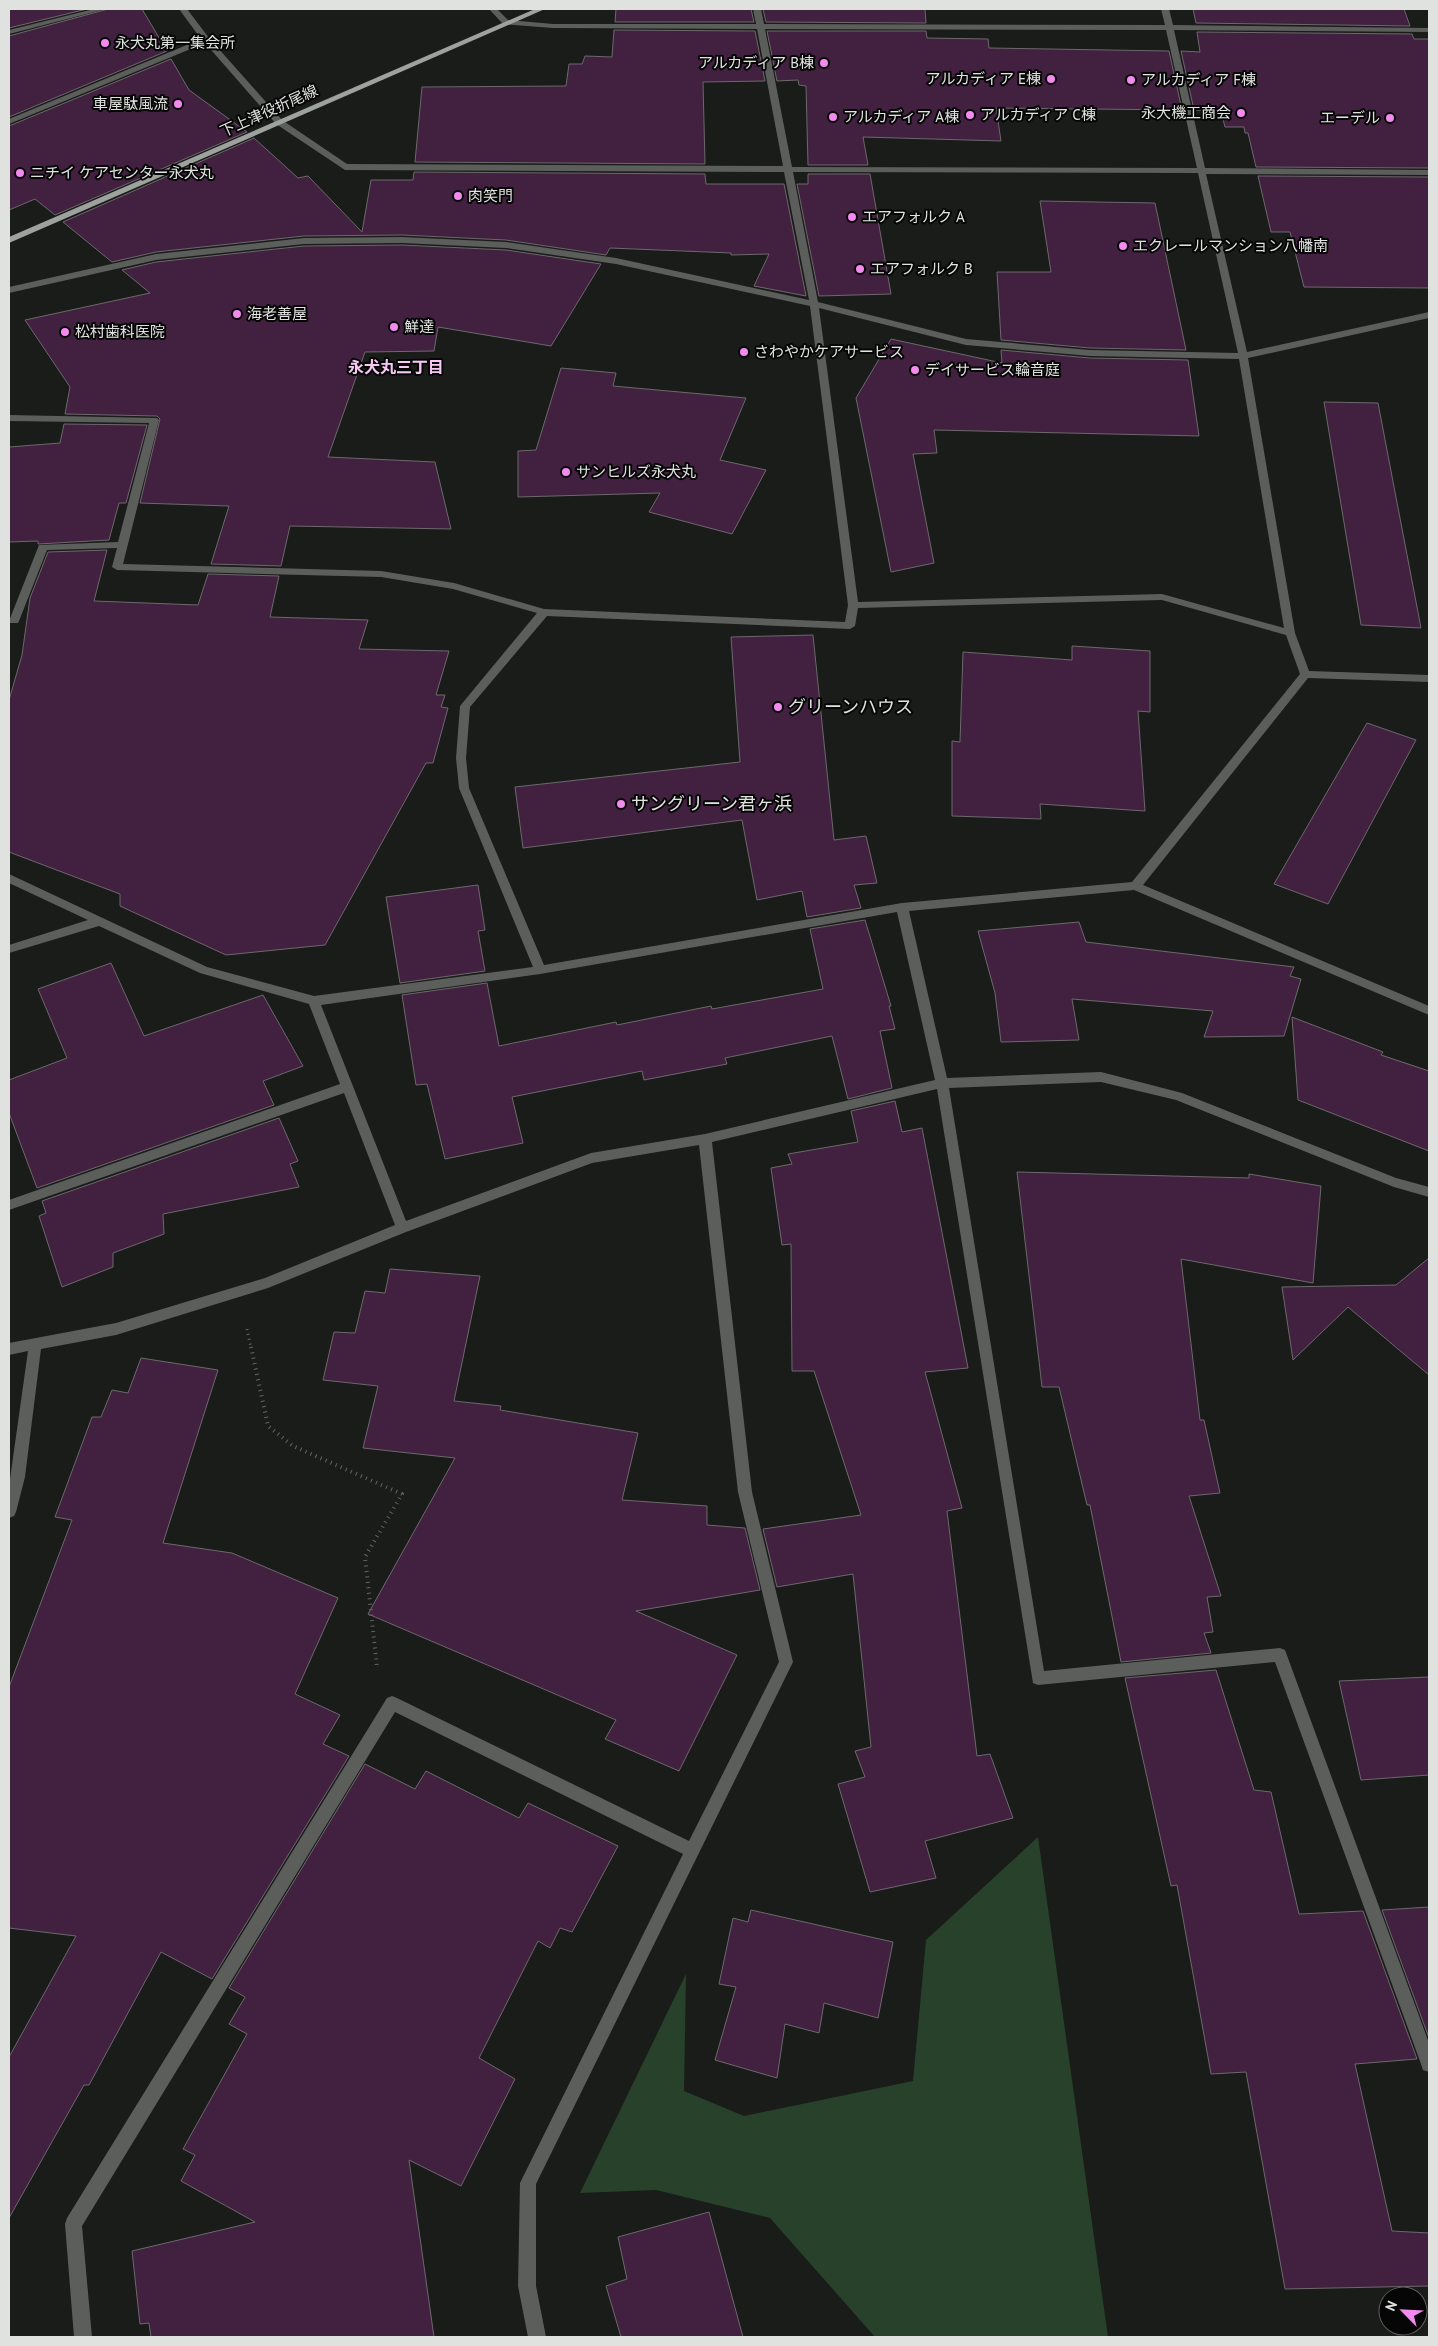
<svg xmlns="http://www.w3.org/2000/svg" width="1438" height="2346" font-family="'PT Sans','Noto Sans JP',sans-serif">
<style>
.green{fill:#28412a}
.building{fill:#422140;stroke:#6d686c}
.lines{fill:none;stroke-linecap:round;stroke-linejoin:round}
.path-far1{stroke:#636663;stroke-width:3;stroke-dasharray:1 4;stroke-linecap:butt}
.path{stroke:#636663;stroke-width:4;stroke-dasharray:1 4.5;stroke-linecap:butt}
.minor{fill:#5c5e5c;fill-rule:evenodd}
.major{fill:#9ea29e;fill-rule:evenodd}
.poi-dot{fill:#f489f0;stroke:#050605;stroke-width:2}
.labels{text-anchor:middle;stroke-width:4;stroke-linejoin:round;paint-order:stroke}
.far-poi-label{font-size:15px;fill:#e0e2e0;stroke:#050605;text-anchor:start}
.far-street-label{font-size:15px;fill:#e0e2e0;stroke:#050605}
.far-neighbourhood-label{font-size:16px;font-weight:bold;fill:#f8c8f4;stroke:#050605}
.poi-label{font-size:18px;fill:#e0e2e0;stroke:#050605;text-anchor:start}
</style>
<rect width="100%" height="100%" fill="#191c19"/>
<!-- green -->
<path class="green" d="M1038,1837L1108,2337H875L770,2218L656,2190L580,2193L686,1974L684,2091L744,2116L913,2081L926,1940Z"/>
<!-- building -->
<path class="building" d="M9,9H87L9,28Z
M108,9H142L167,51L9,117V36Z
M616,9H751L754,22H615Z
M763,9H925L926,23L766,22Z
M1193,9H1404L1410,26L1196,23Z
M614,30L755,31L765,81L703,82L705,164L415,162L422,87L566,86L569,64H582L585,56L612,57Z
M767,31H926L927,38L988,39L989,48L1169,51L1182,110L996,108L1001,141L863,137L868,165H808L806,86L799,85L798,80L777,81Z
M1197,32L1412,34L1414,39H1429V168L1256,167L1248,133H1245L1244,127H1225L1221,111L1194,110L1181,51L1200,52Z
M171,59L189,90L247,132L55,215L35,199L9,210V126Z
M254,138L298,178L308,176L362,232L371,180H413L414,172L705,174L706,184H784L806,296L754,286L769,254L731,255V253L610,248L606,255L506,240L402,235L304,236L156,252L112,262L63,222Z
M808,174H870L891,294L819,296L797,184H808Z
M1258,176L1429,177V288L1304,287L1290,232H1271Z
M1040,201L1155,203L1186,350L1090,348L1001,340L997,272H1051Z
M402,245L506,250L601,264L551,346L438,327L434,351L365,352L328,457L435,462L451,529L290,526L281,566L211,564L229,506L140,503L160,419L157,416L65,414L70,387L25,320L150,293L122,270L156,262L304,246Z
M891,339L1002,363L1001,350L1090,358L1188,360L1199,436L934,430L937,453L913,454L934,563L891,572L856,398Z
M561,368L616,373L613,386L746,398L720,460L766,470L732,534L649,512L660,493L518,497V451L536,450Z
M1324,402L1378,403L1421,628L1361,625Z
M64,424L147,425L126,503H119L109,540L38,544V541L9,542V447L60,443Z
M107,550L94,601L198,605L208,574L279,576L270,617L368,620L359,649L449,651L436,695H445L441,707L448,708L433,763H426L325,945L226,955L120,906V894L9,852V700L22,655L30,598L48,552Z
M813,635L834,840L866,836L877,883L854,885L861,908L807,917L802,891L757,900L742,820L523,848L515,787L740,762L731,637Z
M1072,646L1150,651V712L1138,711L1145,811L1040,804L1041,819L952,816V741L960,742L963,652L1072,660Z
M1367,723L1416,740L1328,904L1274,884Z
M478,885L485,930L478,931L485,971L400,983L386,897Z
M865,920L891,1006H889L895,1029L880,1031L892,1088L848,1099L832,1036L725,1058L727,1064L644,1080L642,1071L512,1097L523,1143L445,1159L427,1084L416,1085L402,995L487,983L499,1046L616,1022L617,1025L711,1006L712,1009L823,989L810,929Z
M1079,922L1086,942L1294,967L1290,976L1301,979L1284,1036L1204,1037L1213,1011L1072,999L1079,1040L1001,1042L995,993L978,931Z
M111,963L144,1036L263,995L303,1066L263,1081L274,1105L37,1188L9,1113V1080L67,1058L38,989Z
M1292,1017L1383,1052L1381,1055L1429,1071V1151L1298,1100Z
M895,1101L902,1132L922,1128L968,1368L925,1372L962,1508L947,1511L977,1756L990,1754L1013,1818L925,1841L936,1878L870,1892L838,1784L865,1777L855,1751L871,1747L853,1574L777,1587L763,1529L861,1515L814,1371H792L791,1244L782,1245L771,1168L792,1164L788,1154L858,1142L851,1111Z
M279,1118L298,1161L290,1164L299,1187L163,1214L164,1234L113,1253V1267L62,1287L39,1216L46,1213L42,1201Z
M1017,1172L1249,1178V1174L1321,1186L1313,1283L1181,1259L1200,1420H1204L1220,1493L1189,1496L1221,1596L1207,1597L1213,1632L1204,1633L1211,1653L1121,1662L1090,1505H1087L1059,1387H1042Z
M1429,1258V1375L1348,1307L1293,1360L1282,1287L1396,1285Z
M390,1269L480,1276L454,1401L501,1406L500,1410L638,1433L622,1500L707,1506V1525L745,1528L760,1590L636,1611L737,1655L679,1771L605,1739L616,1720L368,1614L455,1458L363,1448L378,1386L323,1380L334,1332L355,1333L365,1291L385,1293Z
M141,1358L218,1370L163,1543L232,1553L338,1598L295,1694L340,1715L323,1744L349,1756L212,1979L161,1952L89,2085H84L9,2218V2057L76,1936L9,1928V1687L72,1520L55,1517L92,1417H101L112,1390L128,1393Z
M1216,1670L1254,1790L1271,1792L1299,1914L1363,1911L1417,2059L1355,2064L1392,2231L1429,2233V2286L1285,2289L1246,2072L1211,2074L1177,1885L1171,1886L1125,1678Z
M1429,1677V1775L1361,1780L1339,1681Z
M365,1764L415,1789L426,1771L519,1818L528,1803L618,1846L572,1932L560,1928L550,1948L538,1941L479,2058L515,2079L461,2186L409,2160L434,2337H151L149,2323L140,2324L132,2251L255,2222L181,2181L195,2155L183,2149L247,2034L229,2024L245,1997L229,1988Z
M1429,1907V2038L1382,1910Z
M751,1910L893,1942L878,2018L824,2003L819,2033L785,2024L777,2078L715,2060L736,1987L719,1984L733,1918L748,1922Z
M709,2212L743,2337H621L606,2286L627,2279L618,2237Z"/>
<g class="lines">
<!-- path-far1 -->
<path class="path-far1" d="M247,1329L251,1348"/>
<!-- path -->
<path class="path" d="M251,1347L268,1426L293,1446L402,1494L365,1557L377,1667"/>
<!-- minor -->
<path class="minor" d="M94,9H106L9,34V30Z
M179,9H187L209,38L282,120L347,164L783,166L757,29L553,28L503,24L489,9H497L508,20L553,24H756L753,9H761L764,24L1165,25L1161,9H1169L1173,25L1429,28V32L1174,30L1205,168L1429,170V175L1206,174L1247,352L1429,312V318L1248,358L1295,633L1309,671L1429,675V682L1308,678L1143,885L1429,1006V1015L1134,890L909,911L947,1078L1101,1072L1182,1093L1396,1178L1429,1187V1197L1394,1187L1176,1100L1101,1082L949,1088L1044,1671L1280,1648L1285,1650L1429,2043V2072L1423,2070L1421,2064L1275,1662L1038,1685L1033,1683L937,1089L712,1142L752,1492L793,1662L536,2184V2286L546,2337H528L518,2286L520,2183L683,1854L395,1712L82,2226L92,2337H74L65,2224L67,2218L387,1698L392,1696L397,1698L689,1841L779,1662L738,1492L699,1145L592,1163L406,1232L268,1288L116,1335L41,1349L25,1477L16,1512L14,1516L9,1518V1486L28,1351L9,1355V1343L116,1323L265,1278L395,1225L344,1093L9,1210V1200L340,1084L309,1004L200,973L99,926L9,953V945L88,920L9,883V874L207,967L314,996L533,967L459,788L456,758L460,706L537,613L453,589L381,577L117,570L112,567L117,548L47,550L19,621L18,623H10L9,621L39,545L118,542L149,423L9,421V415L157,418L159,420L123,564L381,571L454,583L544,609L845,622L848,605L810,306L616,264L506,248L402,243L304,244L156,260L9,293V287L156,254L304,238L402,237L506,242L616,258L809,300L784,172L345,170L276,124L205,43L9,124V119L201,39ZM765,29L1166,30L1197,168L792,167ZM793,172L1198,173L1238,353L1090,350L966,339L818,302ZM819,308L966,345L1090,356L1239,359L1284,628L1162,594L858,602ZM1162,600L1286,635L1300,674L1132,882L902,903L544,965L469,788L466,758L470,707L547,616L850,629L855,626L858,608ZM897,912L935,1080L705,1134L591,1153L406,1221L321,1005L540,974Z"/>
<!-- major -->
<path class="major" d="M535,9H545L9,243V237Z"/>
</g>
<!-- markers -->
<g class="poi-dot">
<circle cx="105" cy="43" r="5"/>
<circle cx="824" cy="63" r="5"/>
<circle cx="1051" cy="79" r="5"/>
<circle cx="1131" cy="80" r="5"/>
<circle cx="178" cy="104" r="5"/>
<circle cx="1241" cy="113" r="5"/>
<circle cx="970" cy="115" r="5"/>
<circle cx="833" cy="117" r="5"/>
<circle cx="1390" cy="118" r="5"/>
<circle cx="20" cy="173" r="5"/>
<circle cx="458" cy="196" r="5"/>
<circle cx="852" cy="217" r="5"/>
<circle cx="1123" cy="246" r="5"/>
<circle cx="860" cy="269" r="5"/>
<circle cx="237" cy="314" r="5"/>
<circle cx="394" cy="327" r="5"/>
<circle cx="65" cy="332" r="5"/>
<circle cx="744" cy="352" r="5"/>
<circle cx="915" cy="370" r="5"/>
<circle cx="566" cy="472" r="5"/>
<circle cx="778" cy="707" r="5"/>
<circle cx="621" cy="804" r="5"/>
</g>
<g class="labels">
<!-- far-poi labels -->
<g class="far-poi-label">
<text x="115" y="48">永犬丸第一集会所</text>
<text x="814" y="68" text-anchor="end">アルカディア B棟</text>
<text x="1041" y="84" text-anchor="end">アルカディア E棟</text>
<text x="1141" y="85">アルカディア F棟</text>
<text x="168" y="109" text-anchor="end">車屋駄風流</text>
<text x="1231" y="118" text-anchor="end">永大機工商会</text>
<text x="980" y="120">アルカディア C棟</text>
<text x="843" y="122">アルカディア A棟</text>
<text x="1380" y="123" text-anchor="end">エーデル</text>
<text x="30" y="178">ニチイ ケアセンター永犬丸</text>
<text x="468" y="201">肉笑門</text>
<text x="862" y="222">エアフォルク A</text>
<text x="1133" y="251">エクレールマンション八幡南</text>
<text x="870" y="274">エアフォルク B</text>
<text x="247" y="319">海老善屋</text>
<text x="404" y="332">鮮達</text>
<text x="75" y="337">松村歯科医院</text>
<text x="754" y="357">さわやかケアサービス</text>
<text x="925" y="375">デイサービス輪音庭</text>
<text x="576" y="477">サンヒルズ永犬丸</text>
</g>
<!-- far-street labels -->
<g class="far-street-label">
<text transform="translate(269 111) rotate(-24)" y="5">下上津役折尾線</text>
</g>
<!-- far-neighbourhood labels -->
<g class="far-neighbourhood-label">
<text x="396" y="373">永犬丸三丁目</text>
</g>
<!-- poi labels -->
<g class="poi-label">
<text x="788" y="713">グリーンハウス</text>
<text x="631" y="810">サングリーン君ヶ浜</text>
</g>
</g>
<!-- border -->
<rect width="1438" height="2346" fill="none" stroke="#e0e2e0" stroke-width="20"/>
<!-- north arrow -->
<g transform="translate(1403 2311) rotate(294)"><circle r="24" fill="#050605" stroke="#5d5e5d"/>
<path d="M0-4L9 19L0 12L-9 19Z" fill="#f489f0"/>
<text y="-8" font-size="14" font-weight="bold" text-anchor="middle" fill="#e0e2e0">N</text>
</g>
</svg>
